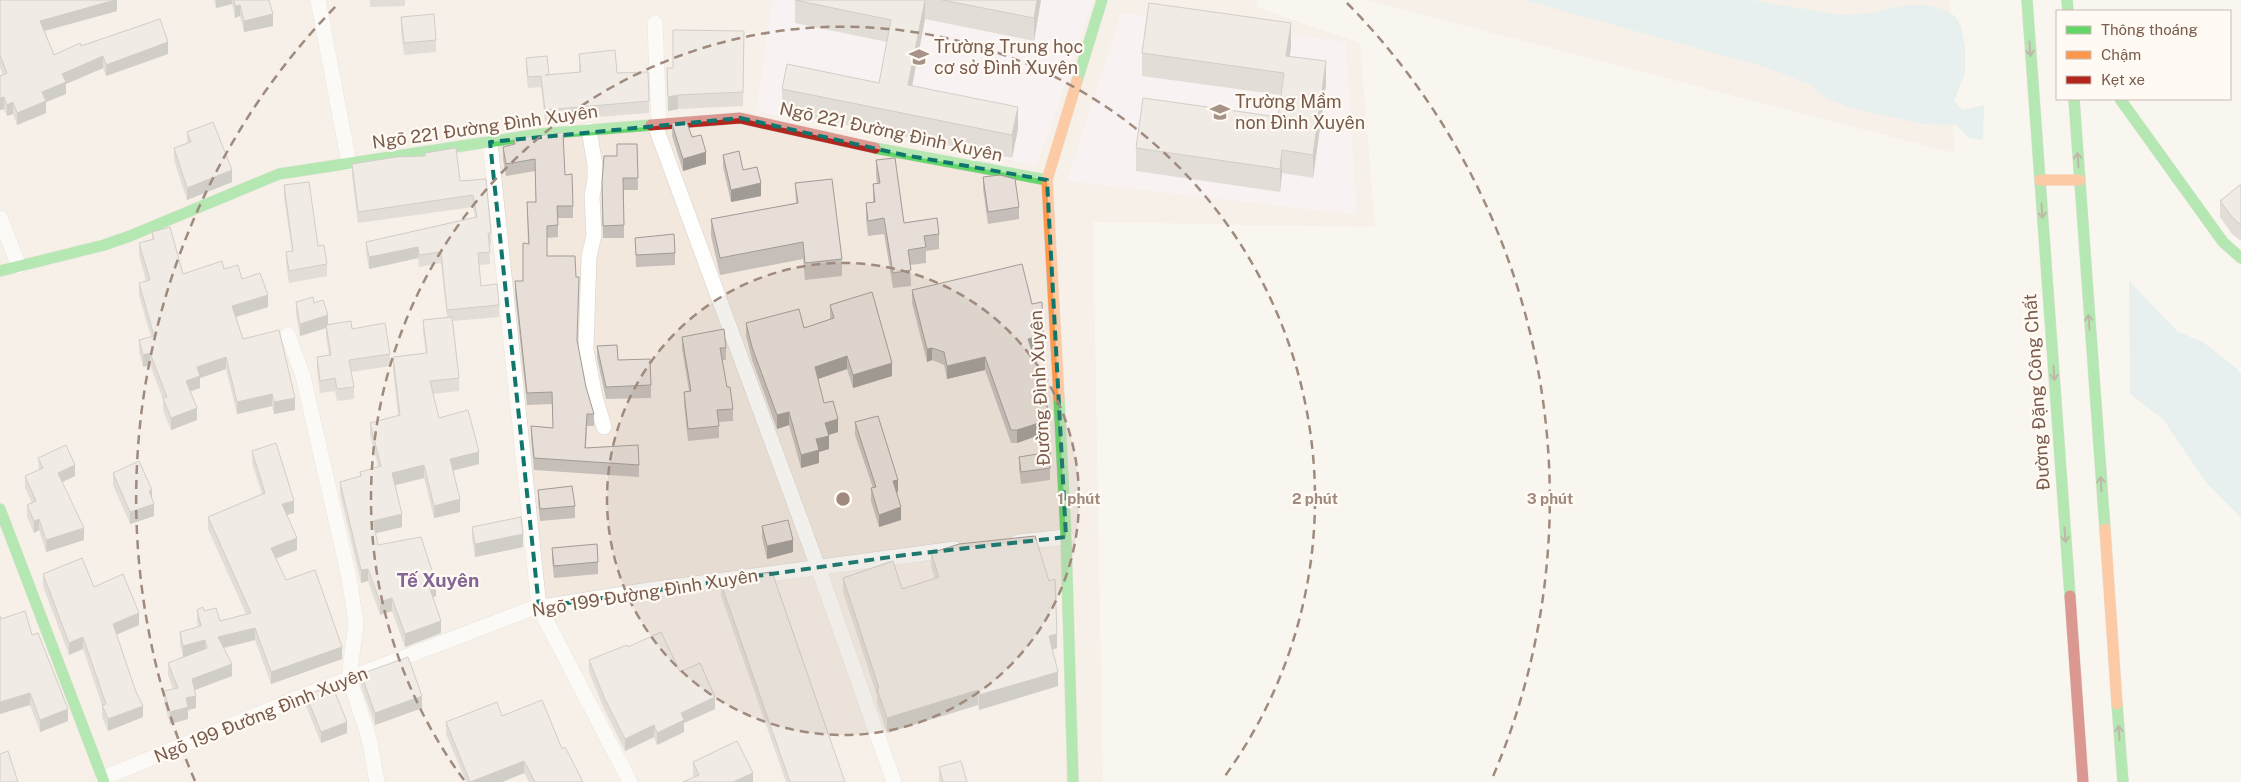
<svg xmlns="http://www.w3.org/2000/svg" width="2241" height="782" font-family="'Public Sans',sans-serif">
<style>
.residential{fill:#f2e8de}
.education{fill:#f6eef6}
.water{fill:#d0e8ea}
.lines{fill:none;stroke-linecap:round;stroke-linejoin:round}
.street-casing{stroke:#d7d1cb;stroke-width:16}
.fast-casing{stroke:#d9d2cb;stroke-width:12}
.slow-casing{stroke:#d9d2cb;stroke-width:12}
.jam-casing{stroke:#d9d2cb;stroke-width:12}
.street{stroke:#fefefd;stroke-width:15}
.fast{stroke:#63d668;stroke-width:11}
.slow{stroke:#ff974d;stroke-width:11}
.jam{stroke:#b3261e;stroke-width:11}
.wall{fill:#c6bfb9}
.shaded-wall{fill:#a19b96}
.building{fill:#e6ded7;stroke:#a19b96}
.oneway{stroke:#776e51}
.marked{fill:none;stroke:#0f766e;stroke-width:4;stroke-dasharray:10 6;stroke-linejoin:round}
.ring{fill:none;stroke:#9f8a7d;stroke-width:2.5;stroke-dasharray:9 6}
.labels{text-anchor:middle;stroke-width:4.5;stroke-linejoin:round;paint-order:stroke}
.poi-label{font-size:18px;fill:#7a5c4d;stroke:#fffaf3;text-anchor:start}
.street-label{font-size:18px;fill:#7a5c4d;stroke:#fffaf3}
.neighbourhood-label{font-size:19px;font-weight:bold;fill:#846695;stroke:#fffaf3}
.centre{fill:#9f8a7d;stroke:#fffaf3;stroke-width:2.5}
.ring-label{font-size:15px;text-anchor:middle;font-weight:bold;fill:#9f8a7d;stroke:#fffaf3;stroke-width:4.5;stroke-linejoin:round;paint-order:stroke}
</style>
<rect width="100%" height="100%" fill="#f9f5f0"/>
<!-- residential -->
<path class="residential" d="M0,0H1258L1256,7L1360,43L1375,227L1093,222L1103,782H0Z
M1366,0H1950L1954,153Z"/>
<!-- education -->
<path class="education" d="M772,0H1093L1051,127L1036,165L756,111Z
M1121,13L1346,42L1357,215L1067,181Z"/>
<!-- water -->
<path class="water" d="M1524,0H1751L1839,15L1865,14L1908,5H1926L1944,10L1955,16L1961,26L1965,47V73L1954,101L1963,110L1984,105L1983,140L1969,138L1956,125L1923,124L1850,108L1826,98L1809,84L1768,68Z
M2129,281L2178,332L2203,342L2236,368L2241,374V518L2205,481L2163,419L2130,394Z"/>
<g class="lines">
<defs>
<path id="street" d="M318,0L349,163
M655,23L659,124
M655,125L818,567L894,782
M589,130L595,165V180L592,196L594,235L589,257L586,350L595,397L604,427
M490,142L539,607L630,782
M0,218L19,266
M288,335L303,376L349,577L356,623L349,678L369,738L377,782
M1018,542L1066,537
M103,778L293,700L530,609L649,590L955,549"/>
<path id="fast" d="M2027,0L2070,596
M2067,0L2068,11
M1077,81L1102,0
M2074,99L2105,529
M2120,99L2223,242L2241,258
M875,148L1047,180
M0,271L104,245L130,236L279,174L540,134L651,125
M1059,398L1066,537L1073,782
M0,509L104,782
M2117,704L2123,782"/>
<path id="slow" d="M2040,180H2080
M1059,398L1047,180L1077,81
M2105,529L2117,704"/>
<path id="jam" d="M651,125L740,118L875,148
M2070,596L2083,782"/>
</defs>
<!-- street casing -->
<use href="#street" class="street-casing"/>
<!-- fast casing -->
<use href="#fast" class="fast-casing"/>
<!-- slow casing -->
<use href="#slow" class="slow-casing"/>
<!-- jam casing -->
<use href="#jam" class="jam-casing"/>
<!-- street -->
<use href="#street" class="street"/>
<!-- fast -->
<use href="#fast" class="fast"/>
<!-- slow -->
<use href="#slow" class="slow"/>
<!-- jam -->
<use href="#jam" class="jam"/>
</g>
<!-- wall -->
<path class="wall" d="M0,0H117V11L45,31L54,55L81,46L168,54L106,76L103,68L66,84V94L46,102V113L17,125L13,114L7,116L4,109L0,110V76L3,75L0,67Z
M214,0H269L273,26L244,32L240,16L235,18L232,4L216,8Z
M370,0H405V6L370,7Z
M795,0H1041L1034,41L925,19L912,86L1018,129L1012,158L782,112V89L879,83L887,42L795,23Z
M401,17L436,40V52L404,55L401,29Z
M744,31L743,106L678,109L668,111L667,68H673Z
M1291,46L1290,56L1326,84L1313,178L1282,173L1280,192L1136,171V148L1278,117L1281,95L1142,76V53Z
M579,54L617,73L649,101V113L545,121L541,87L528,88L526,69V58L549,75L579,72Z
M672,124L692,137L706,164L683,171L672,136Z
M187,132L232,182L187,200L174,160V148L187,144Z
M514,139L565,175L573,206V218H558V237L547,238V256L577,341L586,387L594,414V426H587L586,448L639,465V477L534,470L531,438V426L553,428L552,404L527,405L515,294V281H523L528,244L527,202H536L535,171L506,176L503,159V147L514,145Z
M637,144L638,190H624V238H603L602,195L617,156Z
M723,155L743,170L761,196L731,202L723,167Z
M876,160L904,223L939,234V249L926,251V263L910,265L911,286L893,288L884,234L868,236L866,219V203H873V184L877,183L876,176Z
M352,164L460,181L486,179L491,233V244H489L490,264L479,265L481,286L499,305V317L453,321L459,378V391L433,394L439,418L479,464L453,471L460,512L434,518L424,478L395,485L402,527L375,533L378,545L436,596L433,597L441,633L405,647L392,611L380,615L368,581L361,583L340,494V482L360,477V472L378,467L370,435V423L398,416L393,369V357L426,353L423,333V320L447,317L441,263L419,267L418,258L369,269L366,253V242L475,217L473,207L358,223L352,176Z
M983,177L1019,207V219L988,224L983,189Z
M795,183L842,259V276L805,280L803,259L720,275L711,236V219L796,203Z
M2241,184V241L2232,234L2220,217V201Z
M284,185L327,264V276L289,283L286,264V252L292,251L284,198Z
M152,232L183,274L224,269L242,279L268,307L236,317L243,339L295,410L274,414L272,406L237,414L226,369L200,378V388L190,391L197,420L171,430L163,410V399L150,365L143,367L139,352V340L151,337L139,296V283L146,281L139,255V243L152,239Z
M635,238L675,253V265L636,267Z
M912,290L1032,304L1043,348L1032,351L1048,432L1017,443H1011L985,370L947,379L944,365L932,360L927,362L912,303Z
M296,302L314,303L328,325L352,329L390,354V366L351,372L354,387V399L337,401L335,391L320,393L317,369V357L329,355L326,337V328L300,336L296,314Z
M830,305L892,376L853,388L847,369L818,379L824,403L838,432L829,435V449L819,452V463L801,468L789,425L777,429L752,360L746,336V323L804,328L830,319Z
M682,337L726,348V360H722L727,387L733,409V421L719,422V438L688,441L684,404V392L689,391L682,349Z
M597,346L618,360L651,385V398L606,399L597,358Z
M855,422L898,492H897L901,520L879,527L871,501V488H873L855,435Z
M252,451L294,513L287,515L297,550L276,559L286,580L342,659L271,684L255,640L224,648L232,676L195,690L196,708L188,710V719L170,724L164,703V691L173,689L168,675V663L183,657L180,644V632L198,627L197,622V610L204,611L220,621L246,614L208,529V517L262,494L252,463Z
M1019,457L1050,468V480L1021,484L1019,469Z
M38,458L75,476L62,482L84,540L46,552L39,530L34,533L27,517V505L32,503L25,488V476L39,470Z
M113,473L152,498L154,516L130,524L113,485Z
M538,490L575,506V518L540,521L538,502Z
M762,526L793,552L767,559L762,538Z
M472,527L523,547L475,557L472,539Z
M552,548L598,562V574L554,578L552,560Z
M931,553L1057,648L1052,650L1058,686L979,710L978,705L887,733L877,703V696L843,592V578L902,589L935,579L931,567Z
M43,574L94,587L139,625L116,635L143,717L108,731L102,717V705L83,649L69,655L43,586Z
M721,584L845,782H786L721,596Z
M1,619L32,635L68,721L40,732L30,705Z
M628,647L680,672L715,709L684,723V732L657,745L654,737L625,751L604,709L589,672V660Z
M361,674L422,708L375,725L361,686Z
M306,695L347,733L321,743L306,706Z
M502,716L562,749L583,782H529L524,773L502,782H466L446,734V722Z
M693,762L753,782L694,777L693,775Z
M939,767L967,782H939Z"/>
<!-- shaded-wall -->
<path class="shaded-wall" d="M115,0H117V11L40,32V21Z
M216,0H232V4L216,8Z
M925,0V19L908,107V85Z
M1037,0H1041L1034,41V18Z
M240,5V16L235,18V6Z
M273,14V26L244,32V21Z
M1291,23V46L1286,79V56Z
M168,42V54L106,76V65Z
M103,56V68L66,84V94L46,102V113L17,125V113L62,74Z
M1326,61V84L1313,178V155Z
M678,95V109L668,111V97Z
M4,97V109L0,110V99Z
M13,102V114L7,116V105Z
M1018,107V129L1012,158V135Z
M1282,150V173L1280,192V169Z
M706,152V164L683,171V159Z
M232,170V182L187,200V188Z
M761,183V196L731,202V190Z
M418,247V258L369,269V257Z
M268,295V307L232,318V306Z
M328,315V328L326,325V328L300,336V324Z
M1043,335V348L1028,352V339Z
M932,348V360L927,362V349Z
M150,353V365L143,367V355Z
M847,356V369L815,380V367Z
M226,357V369L200,378V388L186,393V381L197,367Z
M985,357V370L947,379V366Z
M892,363V376L853,388V375Z
M272,394V406L237,414V402Z
M295,398V410L274,414V402Z
M197,408V420L171,430V418Z
M789,412V425L777,429V415Z
M838,419V432L825,436V423Z
M1048,420V432L1017,443V430Z
M829,436V449L819,452V463L801,468V455L816,439Z
M479,452V464L450,471V459Z
M75,465V476L58,484V473Z
M424,465V478L392,486V473Z
M898,480V492L893,493V481Z
M152,490V502L149,491Z
M460,499V512L434,518V506Z
M294,501V513L282,516V504Z
M154,504V516L130,524V512Z
M901,507V520L879,527V515Z
M402,514V527L373,534V521Z
M39,519V530L34,533V521Z
M84,528V540L46,552V540Z
M523,534V547L475,557V544Z
M297,538V550L271,560V548Z
M793,540V552L767,559V546Z
M368,569V581L361,583V570Z
M436,583V596L429,598V586Z
M392,598V611L380,615V602Z
M139,613V625L113,636V624Z
M441,621V633L405,647V634Z
M255,628V640L218,649V637Z
M1057,634V648L1049,651V636Z
M83,637V649L69,655V643Z
M205,640V652L183,658V646Z
M342,647V659L271,684V672Z
M232,664V676L192,691V679Z
M1058,672V686L979,710V695Z
M978,690V705L887,733V718Z
M30,693V705L0,714V702Z
M196,696V708L188,710V719L170,724V712L186,698Z
M422,696V708L375,725V713Z
M715,697V709L684,723V732L657,745V733L681,713Z
M143,706V717L108,731V719Z
M68,709V721L40,732V720Z
M347,722V733L321,743V732Z
M654,725V737L625,751V739Z
M524,761V773L502,782H471Z
M753,773V782H733Z"/>
<!-- building -->
<path class="building" d="M0,0H115L40,21L54,55L80,43L81,46L160,19L168,42L106,65L103,56L62,74L66,82L42,92L46,101L17,113L13,102L7,105L4,97L0,98V76L7,73L0,55Z
M234,0H269L273,14L244,21L240,5L235,6Z
M795,0H925L908,85L1018,107L1012,135L782,89L787,64L879,83L891,20Z
M942,0H1037L1034,18Z
M1149,3L1291,23L1286,56L1326,61L1313,155L1282,150L1280,169L1136,148L1143,98L1278,117L1284,73L1142,53Z
M434,14L436,40L404,43L401,17Z
M673,30L744,31L743,92L678,95L668,97L667,68H673Z
M615,50L617,73L648,72L649,101L545,110L541,76L528,77L526,58L547,56L549,75H545L581,72L579,54Z
M213,122L232,170L187,188L174,148L191,142L187,132Z
M687,123L692,137L701,135L706,152L683,159L672,124Z
M563,133L565,175L572,174L573,206H557L558,225L547,226V256H575L576,277H579L577,340L586,387L594,414H587L585,448L638,445L639,465L534,458L531,426L553,428L552,392L527,393L515,281H523V243L529,244L527,202H536L535,159L506,164L503,147L515,144L514,139Z
M617,144H637L638,178H623L624,225L603,226L602,182L604,156H617Z
M456,148L460,181L486,179L491,233H488L490,252L478,253L481,286L497,284L499,305L447,310L441,252L419,255L418,247L369,257L366,242L477,217L473,195L358,212L352,164L396,157L425,156V153Z
M739,151L743,170L757,167L761,183L731,190L723,155Z
M895,158L904,223L937,218L939,234L924,236L926,247L908,250L911,270L893,273L884,218L868,221L866,203L875,202L873,184L880,183L876,160Z
M1000,175L1015,179L1019,207L988,212L983,177Z
M832,179L842,259L805,263L803,242L720,258L711,219L798,203L795,183Z
M309,182L318,246L324,245L327,264L289,271L286,252L293,251L284,185Z
M2241,184V225L2232,217L2220,201Z
M170,227L183,274L222,261L224,269L238,265L242,279L260,273L268,295L232,306L243,339L279,330L295,398L274,402L272,394L237,402L226,357L197,367L200,376L186,381L197,408L171,418L163,398L167,397L150,353L143,355L139,340L154,336L139,283L150,280L139,243L154,239L152,232Z
M674,234L675,253L636,255L635,238Z
M1022,264L1032,304L1042,302L1043,335L1028,339L1046,392L1048,420L1017,430H1011L985,357L947,366L944,352L932,348L927,349L912,290Z
M872,292L892,363L853,375L847,356L815,367L824,403L833,401L838,419L825,423L829,436L816,439L819,450L801,455L789,412L777,415L752,347L746,323L799,309L804,328L834,318L830,305Z
M313,297L314,303L323,300L328,315L300,324L296,302Z
M452,317L459,378L430,381L439,418L468,410L479,452L450,459L460,499L434,506L424,465L392,473L402,514L373,521L378,545L421,537L436,583L429,586L441,621L405,634L392,598L380,602L368,569L361,570L340,482L361,476L360,472L381,466L370,423L400,415L393,357L427,353L423,320Z
M351,321L352,329L385,323L390,354L349,360L354,387L337,389L335,378L320,381L317,357L331,355L326,325Z
M724,329L726,348H720L727,387H730L733,409L717,410L719,426L688,429L684,392L691,391L682,337Z
M617,345L618,360L650,359L651,385L606,387L597,346Z
M878,416L898,480L893,481L901,507L879,515L871,488L876,487L855,422Z
M276,443L294,501L282,504L297,538L271,548L286,580L315,570L342,647L271,672L255,628L218,637L232,664L192,679L196,696L186,698L188,707L170,712L164,691L178,688L168,663L207,648L205,640L183,646L180,632L201,626L197,610L203,607L204,611L216,608L220,621L251,613L208,517L265,493L252,451Z
M66,445L75,465L58,473L84,528L46,540L39,519L34,521L27,505L36,501L25,476L43,468L38,458Z
M1050,452V468L1021,472L1019,457Z
M139,461L152,490L149,491L154,504L130,512L113,473Z
M572,486L575,506L540,509L538,490Z
M521,517L523,534L475,544L472,527Z
M788,520L793,540L767,546L762,526Z
M1035,536L1049,581L1055,579L1057,634L1049,636L1058,672L979,695L978,690L887,718L877,689L879,688L843,578L893,561L902,589L939,577L931,553L959,544Z
M597,544L598,562L554,566L552,548Z
M82,558L94,587L123,574L139,613L113,624L136,692L143,706L108,719L102,705L106,704L83,637L69,643L43,574Z
M772,572L845,782H790L721,584L746,575Z
M25,611L32,635L38,633L68,709L40,720L30,693L0,702V616L1,619Z
M661,632L680,672L700,663L715,697L681,713L684,720L657,733L654,725L625,739L604,697L589,660L627,645L628,647Z
M408,657L422,696L375,713L361,674Z
M332,685L347,722L321,732L306,695Z
M542,700L562,749L565,747L583,782H535L524,761L470,782L446,722L497,702L502,716Z
M737,741L753,773L733,782H683L699,775L693,762Z
M8,751L18,782H0V754Z
M961,761L967,782H943L939,767Z"/>
<!-- one-way arrows -->
<defs><path id="oneway-shaft" d="M-6 0H5M1.5-3L5.5 0L1.5 3" fill="none" stroke-width="1.6" stroke-linecap="round" stroke-linejoin="round" transform="scale(1.25)"/></defs>
<g class="oneway">
<use href="#oneway-shaft" transform="translate(2030 49) rotate(86)"/>
<use href="#oneway-shaft" transform="translate(2078 160) rotate(-94)"/>
<use href="#oneway-shaft" transform="translate(2042 211) rotate(86)"/>
<use href="#oneway-shaft" transform="translate(2089 322) rotate(-94)"/>
<use href="#oneway-shaft" transform="translate(2054 373) rotate(86)"/>
<use href="#oneway-shaft" transform="translate(2101 484) rotate(-94)"/>
<use href="#oneway-shaft" transform="translate(2065 535) rotate(86)"/>
<use href="#oneway-shaft" transform="translate(2119 733) rotate(-94)"/>
</g>
<!-- marked area -->
<path d="M0 0H2241V782H0ZM740,118L904,155L1047,180L1066,537L905,555L539,607L490,142Z" fill="#f9f5f0" fill-opacity=".55" fill-rule="evenodd"/>
<path class="marked" d="M740,118L904,155L1047,180L1066,537L905,555L539,607L490,142Z"/>
<!-- distance rings -->
<circle cx="843" cy="499" r="236" fill="#9f8a7d" fill-opacity=".12"/>
<g class="ring">
<circle cx="843" cy="499" r="236"/>
<path d="M464 780A472 472 0 1 1 1222 780"/>
<path d="M195 781A707 707 0 0 1 339 3M1347 3A707 707 0 0 1 1491 781"/>
</g>
<!-- icons -->
<defs>
<symbol id="school-bare" viewBox="-9 -9 18 18"><path d="M0-5L7-2L0 1L-7-2ZM-4 1L0 2.5L4 1V4Q0 6-4 4Z" fill="#a69286" stroke="#fffaf3" stroke-width="2.5" paint-order="stroke"/></symbol>
</defs>
<g fill-rule="evenodd">
<use href="#school-bare" x="905" y="43" width="28" height="28"/>
<use href="#school-bare" x="1206" y="98" width="28" height="28"/>
</g>
<g class="labels">
<!-- poi labels -->
<g class="poi-label">
<text x="934" y="53">Trường Trung học<tspan x="934" dy="21">cơ sở Đình Xuyên</tspan></text>
<text x="1235" y="108">Trường Mầm<tspan x="1235" dy="21">non Đình Xuyên</tspan></text>
</g>
<!-- street labels -->
<g class="street-label">
<text transform="translate(485 127) rotate(-8)" y="6">Ngõ 221 Đường Đình Xuyên</text>
<text transform="translate(891 132) rotate(12)" y="6">Ngõ 221 Đường Đình Xuyên</text>
<text transform="translate(1040 388) rotate(-93)" y="6">Đường Đình Xuyên</text>
<text transform="translate(2037 392) rotate(-94)" y="6">Đường Đặng Công Chất</text>
<text transform="translate(645 593) rotate(-9)" y="6">Ngõ 199 Đường Đình Xuyên</text>
<text transform="translate(261 715) rotate(-22)" y="6">Ngõ 199 Đường Đình Xuyên</text>
</g>
<!-- neighbourhood labels -->
<g class="neighbourhood-label">
<text x="438" y="587">Tế Xuyên</text>
</g>
</g>
<circle cx="843" cy="499" r="8" class="centre"/>
<g class="ring-label">
<text x="1079" y="504">1 phút</text>
<text x="1315" y="504">2 phút</text>
<text x="1550" y="504">3 phút</text>
</g>
<!-- legend -->
<rect x="2056" y="10" width="175" height="90" fill="#fffaf3" stroke="#cabbb1"/>
<rect x="2066" y="26" width="25" height="8" fill="#63d668" stroke="#cabbb1"/>
<text x="2101" y="35" font-size="15" fill="#7a5c4d">Thông thoáng</text>
<rect x="2066" y="51" width="25" height="8" fill="#ff974d" stroke="#cabbb1"/>
<text x="2101" y="60" font-size="15" fill="#7a5c4d">Chậm</text>
<rect x="2066" y="76" width="25" height="8" fill="#b3261e" stroke="#cabbb1"/>
<text x="2101" y="85" font-size="15" fill="#7a5c4d">Kẹt xe</text>
</svg>
